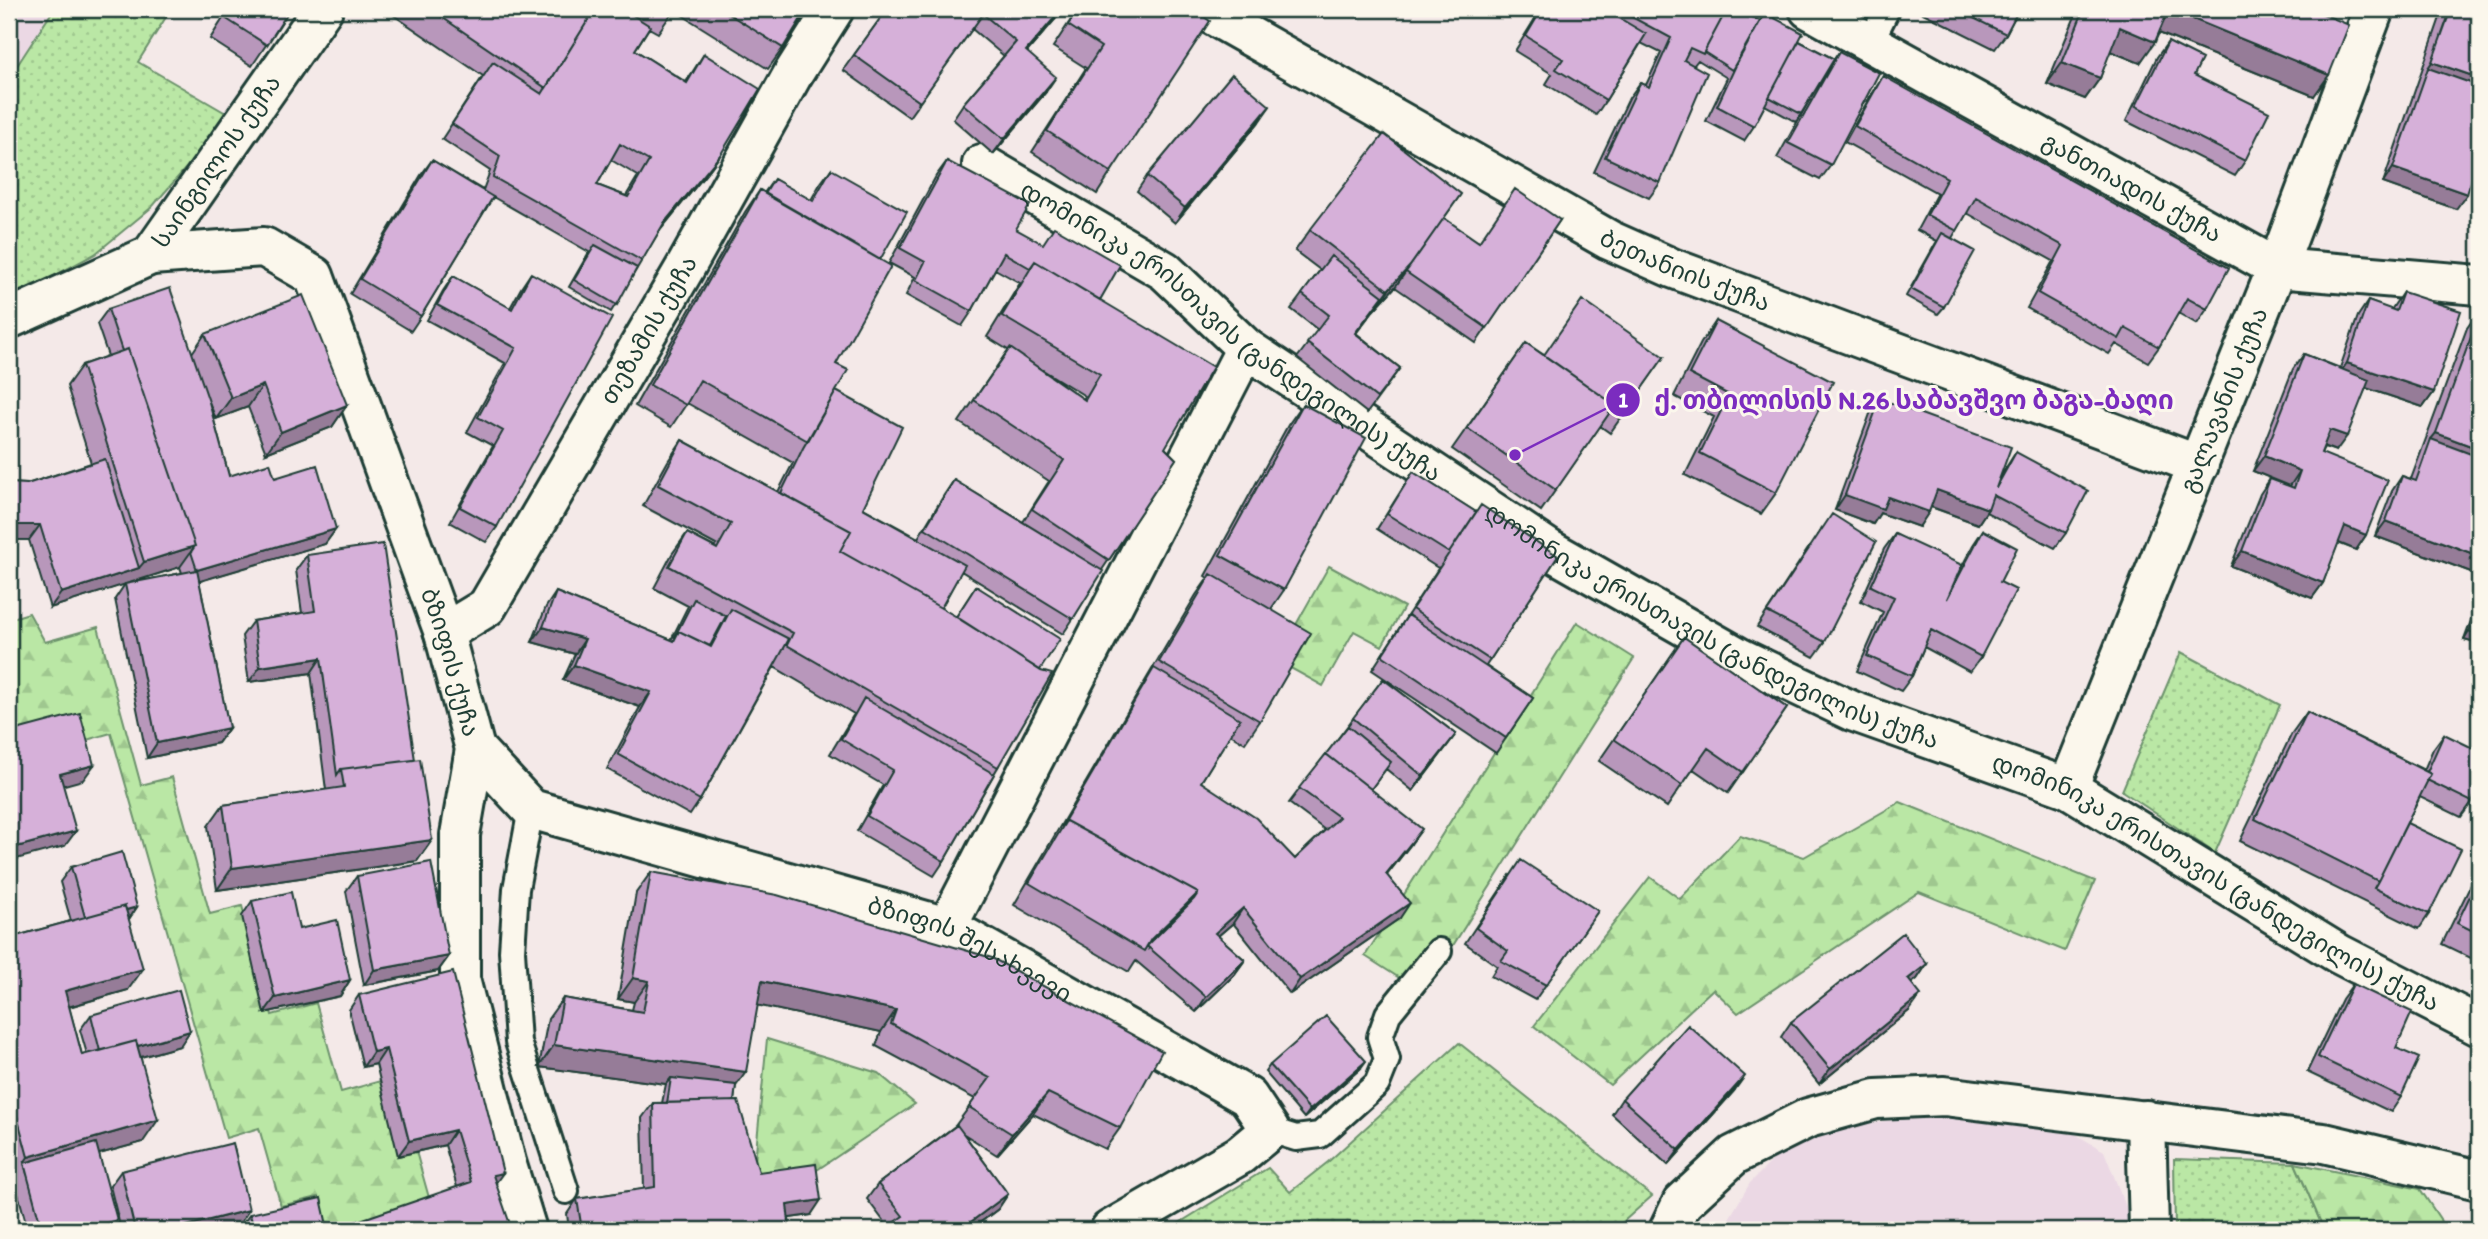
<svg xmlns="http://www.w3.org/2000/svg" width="2488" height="1239" font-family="Itim,'Noto Sans Georgian',sans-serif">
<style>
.built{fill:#ebd8e4}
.green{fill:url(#green-dots);stroke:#6c926c;stroke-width:2}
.forest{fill:url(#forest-firs);stroke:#6c926c;stroke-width:2}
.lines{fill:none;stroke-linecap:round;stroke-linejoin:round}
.service-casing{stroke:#1f3d34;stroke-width:30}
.minor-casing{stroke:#1f3d34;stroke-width:44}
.tertiary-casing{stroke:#1f3d34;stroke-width:44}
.service{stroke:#fbf7ec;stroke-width:24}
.minor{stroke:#fbf7ec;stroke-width:38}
.tertiary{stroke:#fbf7ec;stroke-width:38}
.wall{fill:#b897bb;stroke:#1f3d34;stroke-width:2;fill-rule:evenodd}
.shaded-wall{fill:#967b98;stroke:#1f3d34;stroke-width:2}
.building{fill:#d6b0d9;stroke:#1f3d34;stroke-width:2;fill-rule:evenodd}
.labels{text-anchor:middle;stroke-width:6;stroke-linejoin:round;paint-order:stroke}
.street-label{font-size:24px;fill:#1f3d34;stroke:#fbf7ec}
.leader{fill:none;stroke:#7b2cbf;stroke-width:2.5}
.callout-dot{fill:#7b2cbf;stroke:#fbf7ec;stroke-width:2.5}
.mark-label{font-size:21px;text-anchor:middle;font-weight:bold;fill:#fff}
.callout-label{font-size:26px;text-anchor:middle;font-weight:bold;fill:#7b2cbf;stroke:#fbf7ec;stroke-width:6;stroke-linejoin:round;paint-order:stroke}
</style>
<defs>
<pattern id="green-dots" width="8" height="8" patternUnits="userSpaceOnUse" patternTransform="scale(1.75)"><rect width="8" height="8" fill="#bae7a5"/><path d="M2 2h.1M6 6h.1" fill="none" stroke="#9fc78f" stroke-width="1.8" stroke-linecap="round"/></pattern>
<pattern id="forest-firs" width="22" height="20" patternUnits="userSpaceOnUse" patternTransform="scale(1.75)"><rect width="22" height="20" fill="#bae7a5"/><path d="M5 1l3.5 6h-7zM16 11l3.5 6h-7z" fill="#9fc78f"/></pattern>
</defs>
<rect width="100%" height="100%" fill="#f4e9e8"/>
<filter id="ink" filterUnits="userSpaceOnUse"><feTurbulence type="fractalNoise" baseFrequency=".0143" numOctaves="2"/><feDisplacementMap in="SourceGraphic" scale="14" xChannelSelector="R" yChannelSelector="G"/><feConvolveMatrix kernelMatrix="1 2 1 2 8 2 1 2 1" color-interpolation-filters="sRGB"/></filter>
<g filter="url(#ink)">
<!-- built -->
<path class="built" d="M9,9H54L9,78Z
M1924,1115L2075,1134L2104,1151L2128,1212V1230H1728L1727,1222L1750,1183L1779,1154L1822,1131Z"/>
<!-- green -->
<path class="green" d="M54,9H171L138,62L231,116L152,207L95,254L9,300V78Z
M2181,652L2280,705L2215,853L2122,791Z
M1459,1043L1652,1196L1614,1230H1168L1268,1168L1290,1192L1328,1162Z
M2174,1159L2295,1163L2324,1230H2175Z"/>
<!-- forest -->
<path class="forest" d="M1329,566L1404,607L1382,646L1354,631L1323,686L1276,660Z
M29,613L45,642L98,627L141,785L172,777L210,914L242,906L272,1015L316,1003L341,1092L395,1077L435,1219L394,1230H327L318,1197L281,1206L259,1128L226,1138L111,733L9,762V619Z
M1577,622L1634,658L1423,993L1365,956Z
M1900,802L2095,881L2065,951L1919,892L1738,1013L1713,989L1610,1085L1534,1026L1650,877L1680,899L1740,836L1804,857Z
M767,1039L878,1073L915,1104L805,1178L753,1182Z
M2295,1163L2420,1189L2440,1219L2443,1230H2324Z"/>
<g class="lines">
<defs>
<path id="service" d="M1870,43L1887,9
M531,809L516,889L512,951L518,1042L566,1191
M1270,1130L1296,1138L1320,1135L1377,1084L1387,1059L1380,1037L1388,1014L1439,951"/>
<g id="minor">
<path id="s1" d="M1202,9L1609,240L1672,268L2199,465"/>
<path id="s2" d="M1809,9L2277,268L2479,285"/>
<path id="s3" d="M982,164L1165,271L1246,348L1550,550L1740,658L1852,711L2068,788L2339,954L2479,1026"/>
<path id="s4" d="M151,255L264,247L314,276L444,633L475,749L460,835V979L506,1162L527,1230"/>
<path id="s5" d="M444,633L487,607L685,268L793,74L834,9"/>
<path id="s6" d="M475,749L531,809L947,927L1248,1097L1270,1130L1240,1155L1110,1230"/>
<path id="s7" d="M2068,788L2277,268L2374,9"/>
<path d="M947,927L1246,348"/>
<path d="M2146,1120L2149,1230"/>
<path d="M1669,1230L1682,1203L1734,1155L1808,1118L1876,1099L1944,1096L2324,1143L2479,1180"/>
</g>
<g id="tertiary">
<path id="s8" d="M9,319L151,255L323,9"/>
</g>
</defs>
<!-- service casing -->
<use href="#service" class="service-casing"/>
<!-- minor casing -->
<use href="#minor" class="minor-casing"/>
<!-- tertiary casing -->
<use href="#tertiary" class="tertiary-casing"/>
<!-- service -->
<use href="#service" class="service"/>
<!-- minor -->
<use href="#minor" class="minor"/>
<!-- tertiary -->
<use href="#tertiary" class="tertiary"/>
</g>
<!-- wall -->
<path class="wall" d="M229,9H290L252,66L210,39Z
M392,9H807L783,48L768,69L674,10L658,33L649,28L635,50L686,82L704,54L721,154L710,169L660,230L611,312L569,287L589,252L493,197L421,316L411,331L350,294L421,175L432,160L483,190L490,171L442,139L483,76L389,12ZM611,160L638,176L626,196L597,185Z
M887,9H1064L1027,52L1046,92L993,154L953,119L963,104L1004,56L972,29L909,117L843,70Z
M1078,9H1192L1111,172L1097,194L1032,152L1086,68L1053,47Z
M1541,9H1737L1760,21L1765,13L1799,41L1834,59L1839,52L1831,165L1820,180L1777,158L1810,99L1796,122L1765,105L1754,126L1744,141L1706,121L1727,78L1698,60L1694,65L1660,183L1649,198L1594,172L1629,98L1640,83L1646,85L1661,53L1641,43L1606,100L1596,115L1546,84L1552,74L1515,51Z
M1923,9H2019L2006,34L1995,49L1921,12Z
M2078,9H2317L2316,11L2314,96L2159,33L2140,63L2110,51L2100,78L2085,99L2047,84Z
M2443,9H2479L2456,209L2383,183Z
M2168,42L2194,75L2245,161L2235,176L2126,121L2157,57Z
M1883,76L2207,309L2197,324L2178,313L2159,347L2148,362L2116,344L2109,354L2027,308L2053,261L1967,213L1952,238L1944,307L1938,314L1906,296L1937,241L1917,230L1937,193L1845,142L1873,91Z
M1259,122L1175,223L1137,191L1147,176Z
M947,161L1016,229L1100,300L1165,448L1176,459L1102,570L1073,619L1063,634L961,571L941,608L956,617L976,586L1040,670L998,767L944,861L934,876L857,831L883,785L830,754L854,714L774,667L700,800L690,815L607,769L640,707L563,680L575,654L532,642L546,607L556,592L671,640L688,606L654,588L672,554L687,533L714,547L716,545L643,506L668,461L682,440L778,492L793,463L687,403L671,427L635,406L745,212L760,190L764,193L774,179L811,200L820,184L831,169L880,260L836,364V391L863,508L918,538L944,495L954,480L1023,522L1049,481L959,422L1008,350L987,337L1020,283L995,269L972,311L962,326L906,295L915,277L889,263L936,176ZM1038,367L1085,396L1083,399Z
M1444,219L1478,242L1560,220L1476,343L1395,287L1373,311L1356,333L1400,368L1367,413L1297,358L1318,330L1291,309L1320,270L1295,251L1310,230Z
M531,273L497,527L486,542L450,522L493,446L467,432L505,363L427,320L443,291L453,276L510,308L521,288Z
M2403,292L2434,392L2423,407L2366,388L2336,451L2324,447L2321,453L2366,535L2356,550L2338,543L2323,583L2312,598L2231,566L2260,494L2270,479L2290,486L2253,471L2293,369L2304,354L2340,368L2358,316L2368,301L2391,310Z
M108,309L192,353L205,334L347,405L332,427L266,453L248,407L216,419L209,402L229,476L275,478L336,529L325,544L199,581L229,728L218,743L147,758L115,599L125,584L50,608L29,540H9V483L27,484L91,463L67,386L82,365L108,356L97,324ZM180,567L182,573L126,584Z
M2479,311V575L2375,536L2392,491L2402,476L2411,479L2467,328Z
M1716,321L1776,493L1761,514L1685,475L1714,417L1674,396L1701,343Z
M1526,343L1544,355L1664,357L1610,433L1600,426L1541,511L1452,449Z
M1880,399L2000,477L2016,452L2066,533L2055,548L1986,512L1978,524L1931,507L1919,527L1880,513L1873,524L1835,510L1870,414Z
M1303,404L1284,590L1271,609L1260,721L1245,743L1230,734L1201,782L1295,859L1325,830L1289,803L1383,679L1456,734L1413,791L1386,769L1371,789L1411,844L1387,875L1400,918L1290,994L1233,923L1218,936L1245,960L1234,975L1196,1012L1136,961L1129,972L1014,905L1144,683L1196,595L1208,578L1205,576L1288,425Z
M1413,472L1476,512L1558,556L1486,666L1533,698L1496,753L1372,670L1439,567L1438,568L1377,529Z
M1821,529L1825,642L1814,657L1757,627Z
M1983,530L2000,582L1981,657L1970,672L1924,647L1912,676L1901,691L1857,671L1883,612L1861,601L1884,549L1895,534L1960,570L1973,545Z
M307,555L415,760L432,840L417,861L217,890L208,826L223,805L326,790L311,673L249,682L242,636L253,621L302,613L296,570Z
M2479,598V644L2464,640Z
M1684,637L1787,708L1728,793L1693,769L1667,807L1599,761Z
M2307,712L2424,770L2433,749L2444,734L2472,802L2461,817L2420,797L2407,823L2429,914L2419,929L2240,841L2292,733Z
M71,867L137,907L129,919L128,990L69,1007L82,1055L87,1054L80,1030L91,1015L180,1046L141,1057L143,1142L99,1154L110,1230H28L9,1161V938L71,921L60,882Z
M2479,868V962L2442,944Z
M651,872L1120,1128L1105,1149L1033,1114L997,1155L964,1134L1008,1194L998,1209L970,1230H883L888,1227L867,1199L878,1184L955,1126L975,1099L876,1046L881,1032L757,1005L736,1085L734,1101L759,1172L811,1215L789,1218L790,1230H569L567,1214L577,1199L644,1189L642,1118L653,1103H662L666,1084L539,1067L548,1019L563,998L632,1010L634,1002L618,999L636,893Z
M1510,875L1598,911L1535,1000L1491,976L1497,966L1465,943Z
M357,876L449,956L438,971L364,985L346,891Z
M252,901L299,929L350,980L340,996L264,1013L242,916Z
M1927,964L1917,979L1911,983L1910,1010L1819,1084L1781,1037L1791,1022Z
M2353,984L2396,1048L2401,1097L2391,1112L2307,1072L2342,999Z
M359,995L496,1183L457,1187L445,1145L398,1156L376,1064L363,1067L349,1010Z
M1270,1065L1360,1069L1304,1118L1265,1072Z
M1734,1091L1668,1165L1612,1114L1622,1099Z
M121,1171L239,1225L220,1230H121L110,1186Z
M250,1214L328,1230H240L239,1229Z"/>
<!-- shaded-wall -->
<path class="shaded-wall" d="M1062,9H1064L1015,66L1026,51Z
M2169,9L2329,75L2314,96L2154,31Z
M2120,27L2155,42L2140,63L2105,49Z
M2432,62L2479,78V105L2428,68Z
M2062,63L2100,78L2085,99L2047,84Z
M1056,77L1046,92L993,154L1004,139Z
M1270,106L1259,122L1175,223L1185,208Z
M721,154L710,169L654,238L664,223Z
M2393,168L2467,194L2456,209L2383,183Z
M1461,194L1395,287L1373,311L1345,348Z
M2347,363L2434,392L2423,407L2336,378Z
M263,385L248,407L216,419L231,398Z
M347,405L332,427L266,453L281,432Z
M2330,430L2347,436L2336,451L2320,445Z
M2436,433L2479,449V476L2431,439Z
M2264,456L2300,471L2290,486L2253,471Z
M1937,490L1988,509L1978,524L1926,505Z
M1845,495L1888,497L1929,512L1919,527L1880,513L1873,524L1835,510Z
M2386,521L2479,556V575L2375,536Z
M9,525H40L29,540H9Z
M2345,526L2366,535L2356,550L2334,541Z
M336,529L325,544L187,585L197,570Z
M195,546L180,567L50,608L61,593L139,568L144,562Z
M2242,551L2323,583L2312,598L2231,566Z
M543,627L585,639L575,654L532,642Z
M2469,632L2479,635V644L2464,640Z
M321,658L311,673L249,682L260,667Z
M574,665L651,692L640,707L563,680Z
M229,728L218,743L147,758L157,743Z
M1456,734L1445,749L1413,791L1423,776Z
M94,765L83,780L50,789L60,774Z
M1422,829L1411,844L1376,889L1386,874Z
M76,831L65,846L9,861V849Z
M432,840L417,861L217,890L232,868Z
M1198,893L1183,914L1149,948L1151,939Z
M1410,903L1400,918L1290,994L1300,979Z
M137,907L127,922H86Z
M1243,908L1233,923L1204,948L1215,933Z
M449,956L438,971L364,985L374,970Z
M1245,960L1234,975L1196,1012L1206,997Z
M1927,964L1917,979L1898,994L1908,979Z
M143,969L128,990L50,1012L65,991Z
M633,978L649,981L634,1002L618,999Z
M350,980L340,996L264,1013L275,998Z
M762,981L896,1010L881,1032L747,1003Z
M1921,995L1910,1010L1819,1084L1830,1069Z
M190,1031L180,1046L91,1071L102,1056Z
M554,1045L746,1072L731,1093L671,1078L666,1084L539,1067Z
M386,1049L376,1064L363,1067L373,1052Z
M1366,1061L1360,1069L1304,1118L1310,1110Z
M1745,1076L1734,1091L1668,1165L1679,1150Z
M1048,1093L1033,1114L997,1155L1012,1134Z
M2479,1118V1125L2475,1124Z
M158,1120L143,1142L27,1174L24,1163L28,1157Z
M455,1130L445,1145L398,1156L409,1141Z
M503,1173L492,1188L493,1175Z
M1008,1194L998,1209L970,1230H960Z
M821,1200L811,1215L776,1220L787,1205Z
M249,1210L239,1225L220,1230H170Z
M117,1220L110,1230H81Z"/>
<!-- building -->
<path class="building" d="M230,9H290L267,45L225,18Z
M430,9H595L546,88Z
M595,9H623L650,26L635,50L687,83L704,54L760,89L721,154L664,223L642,261L493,177L500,156L452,124L493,62L542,94ZM620,144L649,161L628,197L597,185Z
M721,9H807L783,48Z
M887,9H1062L1026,51L1056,77L1004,139L963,104L1016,42L983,14L920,102L854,55Z
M1079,9H1192L1210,21L1111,172L1047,131L1101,47L1068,25Z
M1542,9H1604L1646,34L1606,100L1556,69L1563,59L1526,36Z
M1617,9H1727L1703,54L1690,48L1684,60L1707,73L1660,183L1605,157L1640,83L1649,87L1671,38Z
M1727,9H1737L1760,21L1732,70L1704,52Z
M1955,9H2019L2006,34Z
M2084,9H2317L2316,11L2349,25L2329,75L2169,9L2155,42L2120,27L2100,78L2062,63Z
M2451,9H2479V78L2432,62Z
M1765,13L1803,33L1754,126L1717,106L1737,63Z
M1799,41L1834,59L1801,114L1769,97Z
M2168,42L2202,59L2194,75L2269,112L2245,161L2136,106Z
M1839,52L1879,73L1831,165L1788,143Z
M2428,68L2479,86V157L2467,194L2393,168Z
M1232,74L1270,106L1185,208L1147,176Z
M1883,76L2229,268L2207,309L2187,298L2159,347L2125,328L2119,339L2038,293L2063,246L1976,197L1957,231L1927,215L1947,178L1855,126Z
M1384,134L1461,194L1410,266L1388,290L1310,230Z
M432,160L493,197L421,316L360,279Z
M947,161L1030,205L1016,229L1043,244L1054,227L1120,265L1100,300L1035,261L1030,268L1004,253L972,311L916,280L925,262L900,248Z
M831,169L907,212L880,260L765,194L774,179L813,201Z
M1515,189L1560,220L1487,328L1406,272L1444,218L1479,242Z
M760,190L891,266L836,364L848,370L808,441L700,380L686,405L650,385Z
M1942,233L1975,251L1944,307L1911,289Z
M595,245L637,268L617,305L574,280Z
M1331,256L1383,296L1355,333L1400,368L1377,398L1307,343L1329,315L1302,294Z
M1035,261L1213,367L1165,448L1176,459L1109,560L1032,509L1064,460L974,400L1010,348L1085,400L1100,374L1002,316Z
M531,273L612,318L497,527L460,507L503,431L478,417L516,348L437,305L453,276L512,309Z
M170,288L209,402L229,476L270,463L275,478L317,465L336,529L197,570L191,552L195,546L128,349L122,351L108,309Z
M2403,292L2461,311L2434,392L2347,363L2368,301L2396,311Z
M303,295L347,405L281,432L263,385L231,398L205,334Z
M1582,300L1664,357L1621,418L1611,411L1615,405L1544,355Z
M2479,315V449L2436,433Z
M1716,321L1833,382L1776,493L1700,453L1729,395L1689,374Z
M1526,343L1615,405L1556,490L1467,428Z
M128,349L195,546L144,562L82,365Z
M2304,354L2369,380L2347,436L2330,430L2321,453L2388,480L2366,535L2345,526L2323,583L2242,551L2270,479L2294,488L2300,471L2264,456Z
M836,391L902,427L863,508L965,565L941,608L840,551L851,531L781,493L803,448Z
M1880,399L2011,447L1996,488L2016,452L2088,491L2066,533L1993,495L1988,509L1937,490L1929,512L1888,497L1883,509L1845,495Z
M1303,404L1366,438L1284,590L1220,555Z
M2431,439L2479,457V556L2386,521L2402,476L2416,481Z
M682,440L851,531L840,551L957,617L1041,671L1052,674L998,767L787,645L793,633L669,566L687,533L717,549L731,524L658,485Z
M105,459L139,568L61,593L40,525H9V483L27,484Z
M1413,472L1476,512L1449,553L1387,514Z
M954,480L1103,571L1073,619L925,528Z
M1481,505L1558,556L1490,660L1412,609Z
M1832,514L1876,542L1825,642L1767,612Z
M1983,530L2017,548L2000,582L2016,590L1981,657L1931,630L1912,676L1867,656L1894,597L1871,586L1895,534L1962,565L1947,599Z
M383,544L415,760L341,769L337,775L321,658L260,667L253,621L315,611L307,555Z
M197,570L229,728L157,743L125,584Z
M1211,574L1311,633L1260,721L1159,662Z
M976,586L1060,639L1040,670L956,617Z
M556,592L674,641L679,631L711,647L731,609L789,639L700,800L618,754L651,692L574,665L585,639L543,627Z
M694,599L726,616L710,646L679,631L674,638Z
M2479,605V635L2469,632Z
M1408,615L1533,698L1506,738L1382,655Z
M1684,637L1787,708L1743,772L1708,748L1682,785L1614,739Z
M1154,668L1240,719L1201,782L1256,818L1295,859L1339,817L1299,788L1326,754L1422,829L1386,874L1410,903L1300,979L1243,908L1215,933L1245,960L1206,997L1147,946L1194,899L1198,893L1066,821L1061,827Z
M1383,679L1456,734L1423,776L1353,718Z
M864,698L994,774L944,861L867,816L893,770L841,739Z
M2307,712L2431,774L2378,881L2255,819Z
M80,713L94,765L60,774L76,831L9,849V732Z
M1348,726L1391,762L1371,789L1326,754Z
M2444,734L2479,751V785L2472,802L2427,780L2431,774L2427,772Z
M420,759L432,840L232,868L223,805L344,787L341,769Z
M1066,821L1198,893L1151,939L1144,951L1029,883Z
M2407,823L2461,849L2429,914L2374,888L2378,881Z
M122,852L137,907L126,910L125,906L85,917L71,867Z
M1521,860L1598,911L1546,985L1501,961L1508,951L1476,928Z
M431,862L449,956L374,970L357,876Z
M651,872L777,895L992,958L1162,1051L1120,1128L1048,1093L1012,1134L969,1107L990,1078L891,1024L896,1010L762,981L746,1072L554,1045L563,998L643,1012L649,981L633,978Z
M2479,877V934L2457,923Z
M291,892L299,929L337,920L350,980L275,998L252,901Z
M125,906L143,969L65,991L82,1055L136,1041L158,1120L28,1157L9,1086V938Z
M1903,933L1927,964L1908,979L1921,995L1830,1069L1791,1022Z
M453,972L503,1173L493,1175L512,1230H331L471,1182L455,1130L409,1141L386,1049L373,1052L359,995Z
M2353,984L2412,1012L2396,1048L2419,1058L2401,1097L2318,1057Z
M179,990L190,1031L138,1046L136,1041L100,1051L91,1015Z
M1326,1016L1366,1061L1310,1110L1270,1065Z
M1688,1025L1745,1076L1679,1150L1622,1099Z
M671,1078L736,1085L734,1101L667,1103Z
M738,1101L759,1172L816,1164L821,1200L787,1205L790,1230H582L577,1199L655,1187L653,1103Z
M957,1125L1008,1194L960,1230H883L903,1216L878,1184Z
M96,1143L117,1220L81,1230H42L24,1163Z
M233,1143L249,1210L170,1230H135L121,1171Z
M321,1198L328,1230H254L250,1214Z"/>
</g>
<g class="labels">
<!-- street labels -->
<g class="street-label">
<text dy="8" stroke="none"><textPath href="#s8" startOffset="270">საინგილოს ქუჩა</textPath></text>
<text dy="8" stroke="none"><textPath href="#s2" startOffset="369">განთიადის ქუჩა</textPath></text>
<text dy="8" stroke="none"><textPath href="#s1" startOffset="550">ბეთანიის ქუჩა</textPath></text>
<text dy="8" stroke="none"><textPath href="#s5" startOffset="371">თეზამის ქუჩა</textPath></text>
<text dy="8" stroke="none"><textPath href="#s3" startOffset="301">დომინიკა ერისთავის (განდეგილის) ქუჩა</textPath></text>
<text dy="8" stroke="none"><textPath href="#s7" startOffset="418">გალავანის ქუჩა</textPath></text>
<text dy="8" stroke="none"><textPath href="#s3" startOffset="868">დომინიკა ერისთავის (განდეგილის) ქუჩა</textPath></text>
<text dy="8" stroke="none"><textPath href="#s4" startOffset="581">ბზიფის ქუჩა</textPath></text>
<text dy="8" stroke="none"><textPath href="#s3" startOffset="1435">დომინიკა ერისთავის (განდეგილის) ქუჩა</textPath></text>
<text dy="8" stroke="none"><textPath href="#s6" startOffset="544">ბზიფის შესახვევი</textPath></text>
</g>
</g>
<!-- callouts -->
<path class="leader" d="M1515 455L1623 400"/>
<g class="callout-dot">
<circle cx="1515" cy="455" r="7"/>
<circle cx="1623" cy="400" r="18"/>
</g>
<g class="mark-label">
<text x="1623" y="407">1</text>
</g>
<g class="callout-label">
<text x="1914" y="409">ქ. თბილისის N.26 საბავშვო ბაგა-ბაღი</text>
</g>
<!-- margin -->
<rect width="2488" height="1239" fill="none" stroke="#fbf7ec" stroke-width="35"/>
<rect x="18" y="18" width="2453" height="1204" fill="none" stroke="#1f3d34" stroke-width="2.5" filter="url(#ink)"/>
</svg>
